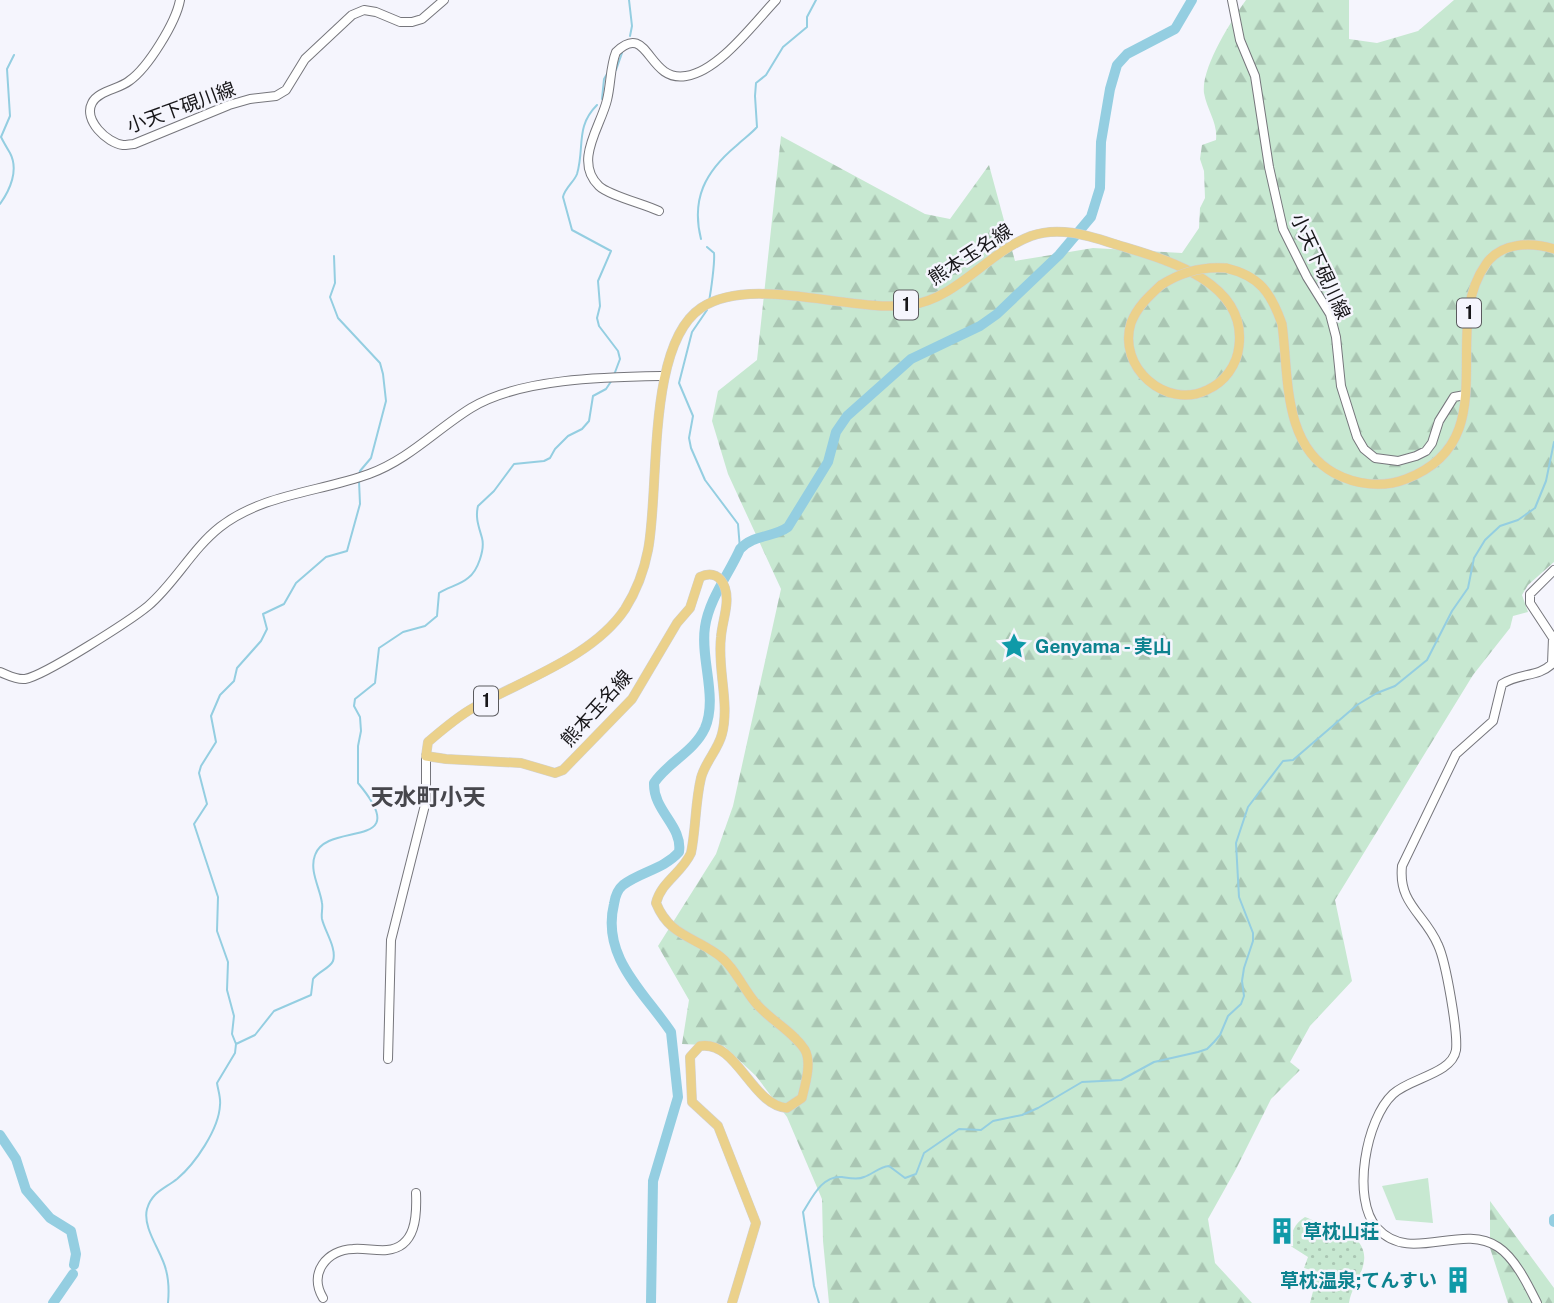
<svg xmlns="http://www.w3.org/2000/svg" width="1554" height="1303" font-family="'Public Sans','Noto Sans JP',sans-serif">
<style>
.green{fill:url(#green-dots)}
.forest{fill:url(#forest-firs);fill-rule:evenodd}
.pitch{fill:#c7e8d1}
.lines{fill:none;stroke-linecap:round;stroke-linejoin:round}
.stream{stroke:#94cee1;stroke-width:2}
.river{stroke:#94cee1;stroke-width:10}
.secondary-casing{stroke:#76767c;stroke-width:10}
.primary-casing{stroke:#d1d1d1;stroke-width:10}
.secondary{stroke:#fff;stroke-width:8}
.primary{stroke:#ebd18b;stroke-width:9}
.primary-bridge-casing{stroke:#d1d1d1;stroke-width:10;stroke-linecap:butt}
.primary-bridge{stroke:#ebd18b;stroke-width:9}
.labels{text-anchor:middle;stroke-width:5;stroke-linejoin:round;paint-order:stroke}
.shield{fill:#f5f5fd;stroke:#5a5a5e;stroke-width:2}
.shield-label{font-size:18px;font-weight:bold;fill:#18171a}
.street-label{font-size:19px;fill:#18171a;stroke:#f5f5fd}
.culture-label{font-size:19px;font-weight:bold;fill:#0d838f;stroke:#f5f5fd;text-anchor:start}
.quarter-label{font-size:23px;font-weight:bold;fill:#46464c;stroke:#f5f5fd}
</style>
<defs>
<pattern id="green-dots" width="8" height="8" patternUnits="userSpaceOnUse" patternTransform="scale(1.75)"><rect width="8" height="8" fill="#c7e8d1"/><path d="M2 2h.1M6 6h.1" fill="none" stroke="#aac6b3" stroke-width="1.8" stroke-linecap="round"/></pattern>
<pattern id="forest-firs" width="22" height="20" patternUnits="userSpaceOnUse" patternTransform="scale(1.75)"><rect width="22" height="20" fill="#c7e8d1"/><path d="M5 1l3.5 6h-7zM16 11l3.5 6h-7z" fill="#aac6b3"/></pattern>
</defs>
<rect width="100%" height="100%" fill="#f5f5fd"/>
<!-- green -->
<path class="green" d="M1305,1217C1323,1223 1338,1238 1357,1240C1376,1262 1352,1281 1349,1303H1310L1318,1272L1304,1268L1308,1257L1289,1245C1290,1234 1295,1223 1305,1217Z"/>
<!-- forest -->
<path class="forest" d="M1246,0H1349V39L1377,43L1418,31L1454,0H1554V562L1528,585L1522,595L1528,612L1513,616L1510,628L1473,675L1335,900L1352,981L1310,1026L1290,1062L1300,1070L1271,1099L1236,1169L1208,1219L1215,1263L1252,1303H829L823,1241L822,1199L787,1117L756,1076L724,1046L682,1044L689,1000L658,946L716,854L733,806L781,589L728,474L712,421L718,391L757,360L781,136L925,214L950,219L989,165L1015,261L1093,248L1182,253L1199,228L1200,208L1205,198L1204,171L1200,159L1202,145L1216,140C1218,123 1207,110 1204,93C1201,68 1231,21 1246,0ZM1457,439C1441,461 1426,473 1401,484Z
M1490,1201L1554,1288V1303H1508L1490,1248Z"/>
<!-- pitch -->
<path class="pitch" d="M1428,1178L1433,1223L1396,1220L1382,1186Z"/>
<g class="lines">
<!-- stream -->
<path class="stream" d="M629,0L632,26L630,36
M616,70L622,53
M602,99L604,79L607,74
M597,105C575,127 585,147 577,174C574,182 565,188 563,197L572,230L611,251L598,281L600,306L597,318L599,326L618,351L620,359L614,375
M0,204C10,190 19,170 10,153C7,148 4,143 1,137L10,116L7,69L14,55
M701,239C691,199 705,172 736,146C743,139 751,134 757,127L755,96L756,83L766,75L783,47L807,27V17L816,0
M707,247L714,253C715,262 711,291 709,301
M334,256L335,283L330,297L338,318L380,363L383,374L386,401L371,458L360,471L359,475
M707,310L692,332L679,383L693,416L689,438L691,448L705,480L738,524L740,549
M236,1044L255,1035L274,1011L311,995L313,979C318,972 330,968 333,961C337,948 325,932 322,919C321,914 323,908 322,903C320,888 309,871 315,855C327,820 416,852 358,783V746L361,731L360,717L354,706L355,699L375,683L379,648L403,632L425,626L437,616L439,593C448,587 460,585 468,578C478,571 485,549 482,538C479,527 475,518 478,506L494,491L514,464L544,461L550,458L555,449L568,436L582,429L589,421L593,396L606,389L612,380
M168,1303C169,1292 169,1281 166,1270C162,1252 142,1228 147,1209C152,1192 164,1189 177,1179C195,1164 219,1129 220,1105C221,1098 218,1090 217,1083L235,1053L236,1044L232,1034L234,1016L227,990L228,962L217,931L218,897L194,824L207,804L199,773L201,766L216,742L211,716L220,695L234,681L237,668L261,641L267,629L263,614L284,604L296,583L326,557L347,551L360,504L359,481
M819,1303L814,1286L803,1212C812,1198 822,1175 842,1177C849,1178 858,1180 864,1177C873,1174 879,1167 889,1166L905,1178L916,1174L924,1153L959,1129L981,1130L993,1121L1022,1115L1038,1108L1082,1082L1121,1080L1154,1062L1198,1052L1207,1049L1214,1042L1220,1035L1228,1016L1241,1004L1244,996L1242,981L1244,968L1253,941V933L1239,897L1236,843L1248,807L1283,761L1293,760L1357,705L1377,693L1395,686L1427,660L1452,611L1468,588L1474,558L1485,540L1500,526L1518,520L1535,508L1546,481L1554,442"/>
<!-- river -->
<path class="river" d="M0,1135L16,1159L26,1190L50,1218L71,1231L76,1254L74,1265
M1554,1219V1222
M53,1303L73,1274
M651,1303L653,1181L678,1097L671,1032C644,992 601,957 614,904C615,897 617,890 623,885C640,872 664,869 679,852C683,826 653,811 654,783C668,762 694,752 705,728C718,697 700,659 705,627C709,599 729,574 740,549C754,534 773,538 788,527L828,462L836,432L847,416L911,359L980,326L997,314L1059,255L1091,217L1100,188L1101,142L1110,89L1117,65L1127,54L1175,29L1192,0"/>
<defs>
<path id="secondary" d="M180,0C176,22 148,68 129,81C119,89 98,91 92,103C83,120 107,143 123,145C127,145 131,144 134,144L229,105L250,99L276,96L286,90L305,59L352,15L364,10L376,12L400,22H412L422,19L444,0
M1232,0L1240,40L1255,76L1269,167L1283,229L1307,277L1330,314L1336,337L1341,386L1357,437L1364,449L1375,458L1398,461L1416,456L1426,451L1432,443L1439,421L1454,397L1465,395
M659,211C644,204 608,195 599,186C573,161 601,126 607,100C611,84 610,67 616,52C649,20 647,83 686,76C719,71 754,23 776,0
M0,672C8,675 16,680 25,679C44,676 131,620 148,606C175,583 192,549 220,527C262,494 320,492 369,474C408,460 437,429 471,408C520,378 607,377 664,376
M388,1059L391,940L426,801V756
M323,1298C308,1273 327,1250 353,1249C364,1248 376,1251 387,1250C416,1247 417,1216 416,1193
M1537,1303C1528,1285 1515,1258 1498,1247C1461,1222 1410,1265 1377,1228C1351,1199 1366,1119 1393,1094C1410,1078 1452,1074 1456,1050C1458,1032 1446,962 1438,945C1425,914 1398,904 1402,866L1456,754L1493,721L1502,684C1521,672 1537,678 1552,664L1553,638L1530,603V594L1554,570"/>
<path id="primary" d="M1226,268C1260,276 1271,293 1282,324C1289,375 1282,444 1334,473C1356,485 1383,488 1406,479C1508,440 1438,331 1486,264C1501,242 1531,242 1554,249
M732,1303L756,1223L718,1126L692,1102L690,1057L700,1046C737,1040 751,1105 787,1108L802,1098C805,1085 812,1063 805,1050C793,1031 768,1019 754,1001C742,986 733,965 717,954C692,936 669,935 656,903C661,882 682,873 691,853C696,829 695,803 701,778C705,762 718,750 722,734C730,703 717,669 721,637C722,622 730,603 725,588C721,576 712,571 700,577L690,608L677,623L632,699L563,770L555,773L521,763L446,759L426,756L428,742C442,730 457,717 473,708C522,680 593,657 625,609C637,590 644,571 648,550C660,489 646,345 701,308C752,274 850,313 910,305C957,299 988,252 1031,236C1061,225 1092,237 1121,246C1167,260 1247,282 1239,346C1237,365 1225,382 1207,390C1166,410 1117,367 1131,323C1137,307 1149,296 1161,285"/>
</defs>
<!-- secondary casing -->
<use href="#secondary" class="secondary-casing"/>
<!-- primary casing -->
<use href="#primary" class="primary-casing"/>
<!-- secondary -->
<use href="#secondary" class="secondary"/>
<!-- primary -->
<use href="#primary" class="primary"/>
<defs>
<path id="primary-bridge" d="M1161,285C1181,272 1202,266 1226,268"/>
</defs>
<!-- primary-bridge casing -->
<use href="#primary-bridge" class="primary-bridge-casing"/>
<!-- primary-bridge -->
<use href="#primary-bridge" class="primary-bridge"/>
</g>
<!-- icons -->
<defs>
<symbol id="sight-bare" viewBox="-9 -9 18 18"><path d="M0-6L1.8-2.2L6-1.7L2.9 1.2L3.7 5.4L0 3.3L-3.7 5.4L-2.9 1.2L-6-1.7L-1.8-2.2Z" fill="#0f9aa8" stroke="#f5f5fd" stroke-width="2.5" paint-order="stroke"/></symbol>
<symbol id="building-bare" viewBox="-9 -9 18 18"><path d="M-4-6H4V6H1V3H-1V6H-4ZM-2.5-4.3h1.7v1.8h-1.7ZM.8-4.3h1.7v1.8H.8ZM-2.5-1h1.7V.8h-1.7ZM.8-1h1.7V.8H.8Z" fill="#0f9aa8" stroke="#f5f5fd" stroke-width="2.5" paint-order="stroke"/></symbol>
</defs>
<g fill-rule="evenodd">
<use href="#sight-bare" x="995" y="627" width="38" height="38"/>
<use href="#building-bare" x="1263" y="1212" width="38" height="38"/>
<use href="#building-bare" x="1439" y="1261" width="38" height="38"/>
</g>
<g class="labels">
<!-- shield labels -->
<g class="shield">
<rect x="894" y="290.5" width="24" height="29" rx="5"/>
<rect x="1457" y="298.5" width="24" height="29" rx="5"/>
<rect x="474" y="686.5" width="24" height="29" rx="5"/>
</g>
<g class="shield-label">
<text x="906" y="311">1</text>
<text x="1469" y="319">1</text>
<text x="486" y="707">1</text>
</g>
<!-- street labels -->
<g class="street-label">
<text transform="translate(181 107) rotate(-20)" y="7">小天下硯川線</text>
<text transform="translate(970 254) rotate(-33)" y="7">熊本玉名線</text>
<text transform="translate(1321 266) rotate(65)" y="7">小天下硯川線</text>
<text transform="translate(596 708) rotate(-48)" y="7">熊本玉名線</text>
</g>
<!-- culture labels -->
<g class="culture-label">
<text x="1035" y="653">Genyama - 実山</text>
<text x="1303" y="1238">草枕山荘</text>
<text x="1437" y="1287" text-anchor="end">草枕温泉;てんすい</text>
</g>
<!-- quarter labels -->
<g class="quarter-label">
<text x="428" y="805">天水町小天</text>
</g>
</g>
</svg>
